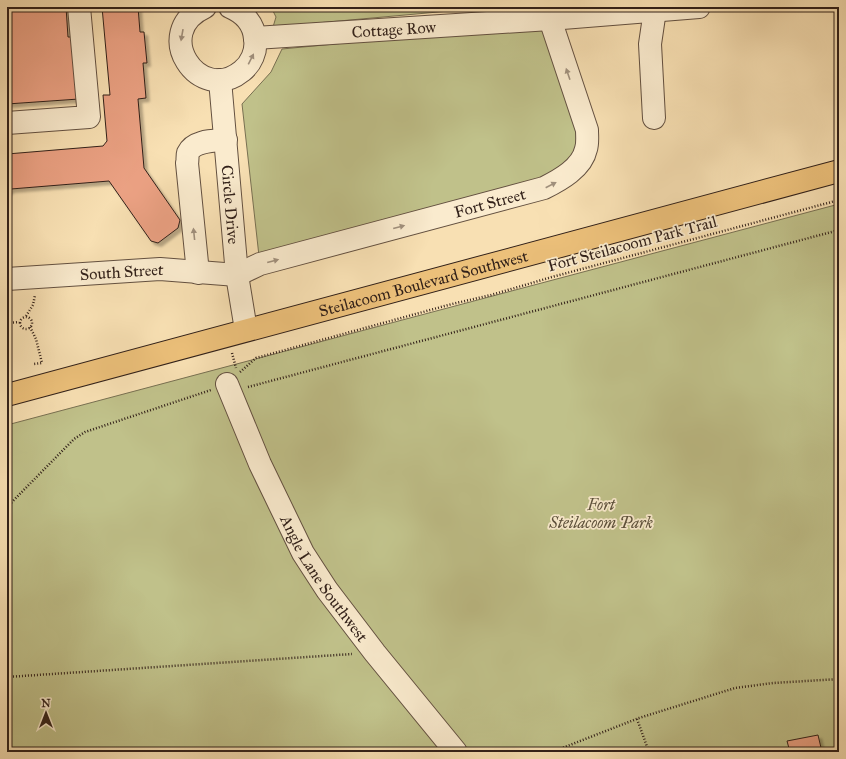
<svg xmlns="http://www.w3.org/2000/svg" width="846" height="759" font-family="'IM FELL Great Primer',serif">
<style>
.green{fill:#c0c18a;stroke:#787052}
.building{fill:#eba183;stroke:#312019;filter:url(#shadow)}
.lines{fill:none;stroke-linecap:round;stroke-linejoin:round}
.minor-casing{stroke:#635040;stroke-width:24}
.major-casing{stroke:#312019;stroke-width:24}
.path{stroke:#312019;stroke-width:2.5;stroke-dasharray:1 2;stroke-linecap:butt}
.minor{stroke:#faebce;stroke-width:22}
.major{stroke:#ecc07a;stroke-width:22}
.oneway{fill:#a0907d}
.labels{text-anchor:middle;stroke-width:3.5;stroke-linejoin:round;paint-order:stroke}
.street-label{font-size:16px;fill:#312019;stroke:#faebce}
.park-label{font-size:16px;font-style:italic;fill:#5c503b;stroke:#faebce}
</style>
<defs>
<filter id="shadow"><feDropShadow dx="3.5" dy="3.5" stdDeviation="1" flood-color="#0004"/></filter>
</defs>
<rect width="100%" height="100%" fill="#f8e0b3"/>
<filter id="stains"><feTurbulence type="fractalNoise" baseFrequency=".005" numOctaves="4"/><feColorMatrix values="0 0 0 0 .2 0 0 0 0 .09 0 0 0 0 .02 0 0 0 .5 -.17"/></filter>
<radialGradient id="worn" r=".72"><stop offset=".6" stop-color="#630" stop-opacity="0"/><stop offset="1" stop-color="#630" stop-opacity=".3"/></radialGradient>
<!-- green -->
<path class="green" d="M271,7H493L273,27L276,17Z
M545,24L580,128L573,158L543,180L259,256L242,104L271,72L282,49Z
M839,204V752H7V425Z"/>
<!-- building -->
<path class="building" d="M7,7H66L68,37H74L79,99L7,104Z
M102,7H138L140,32H144L147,63H143L146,98L138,99L144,168L180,220L178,228L158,243L151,241L109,181L11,189L7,192V154L103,146L107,141L103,95H110Z
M818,735L822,752H790L787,741Z"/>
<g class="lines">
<defs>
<g id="minor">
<path d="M205,7C150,32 199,106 242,71C251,64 257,51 255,39C254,24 244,13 230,7"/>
<path id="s1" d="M255,38L550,19L699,7"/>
<path id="s2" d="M220,80L237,275L246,330"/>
<path d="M654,118L650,44L655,10"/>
<path d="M7,123L89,117L79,7"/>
<path d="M198,273L187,163C188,160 187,156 188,153C194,140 214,141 226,140"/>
<path id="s3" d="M7,279L160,269L237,275L260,264L544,188C560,180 582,168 586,149C588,143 587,136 587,130L546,7"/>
<path id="s4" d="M227,384L260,464L303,553L327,590L375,653L456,752"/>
</g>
<g id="major">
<path id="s5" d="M7,395L839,171"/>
</g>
</defs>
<!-- minor casing -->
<use href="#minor" class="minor-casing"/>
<!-- major casing -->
<use href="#major" class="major-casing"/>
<!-- path -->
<path class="path" d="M26,316L33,305L35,295
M20 323a6 6 0 1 1 12 0a6 6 0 1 1-12 0Z
M7,323L19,322
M30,327L36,339L42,363L34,364
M232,353L236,368
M240,372L256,358L452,304L491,295L552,277L839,200
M248,387L839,230
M7,507L74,439L85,432L211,390
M7,677L352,654
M637,719L649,752
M552,752L639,718L735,688L773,683L839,679"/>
<!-- minor -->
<use href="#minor" class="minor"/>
<!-- major -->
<use href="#major" class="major"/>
</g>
<!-- one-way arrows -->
<defs><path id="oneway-solid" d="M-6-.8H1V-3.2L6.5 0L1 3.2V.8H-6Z"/></defs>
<g class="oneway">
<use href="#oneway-solid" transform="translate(182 35) rotate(100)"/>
<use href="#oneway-solid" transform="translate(251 59) rotate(-63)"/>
<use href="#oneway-solid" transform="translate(568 74) rotate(-109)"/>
<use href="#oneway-solid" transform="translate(551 185) rotate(-27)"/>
<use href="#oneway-solid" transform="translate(399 227) rotate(-15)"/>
<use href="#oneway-solid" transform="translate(194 234) rotate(-96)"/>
<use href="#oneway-solid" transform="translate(273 261) rotate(-15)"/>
</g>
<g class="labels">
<!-- street labels -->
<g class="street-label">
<text dy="6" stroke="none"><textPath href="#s1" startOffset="139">Cottage Row</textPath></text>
<text dy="6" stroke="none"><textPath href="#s3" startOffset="494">Fort Street</textPath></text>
<text dy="6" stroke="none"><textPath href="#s2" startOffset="125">Circle Drive</textPath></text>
<text transform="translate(632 243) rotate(-15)" y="6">Fort Steilacoom Park Trail</text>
<text dy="6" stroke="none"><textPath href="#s3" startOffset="115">South Street</textPath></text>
<text dy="6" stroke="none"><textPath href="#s5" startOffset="431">Steilacoom Boulevard Southwest</textPath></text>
<text dy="6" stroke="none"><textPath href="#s4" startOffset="218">Angle Lane Southwest</textPath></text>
</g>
<!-- park labels -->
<g class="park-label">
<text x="601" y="510">Fort<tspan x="601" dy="18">Steilacoom Park</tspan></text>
</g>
</g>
<!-- margin -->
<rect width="846" height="759" fill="none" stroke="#f8e0b3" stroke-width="24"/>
<rect x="8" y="8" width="830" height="743" fill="none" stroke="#312019" stroke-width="2"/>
<rect x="12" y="12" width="822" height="735" fill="none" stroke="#312019"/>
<!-- north arrow -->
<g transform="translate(46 713)" stroke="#faebce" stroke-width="3" paint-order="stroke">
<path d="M0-3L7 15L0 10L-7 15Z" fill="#312019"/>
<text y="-6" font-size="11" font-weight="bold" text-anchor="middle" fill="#312019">N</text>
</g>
<rect width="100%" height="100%" filter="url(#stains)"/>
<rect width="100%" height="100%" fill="url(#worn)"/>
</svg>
